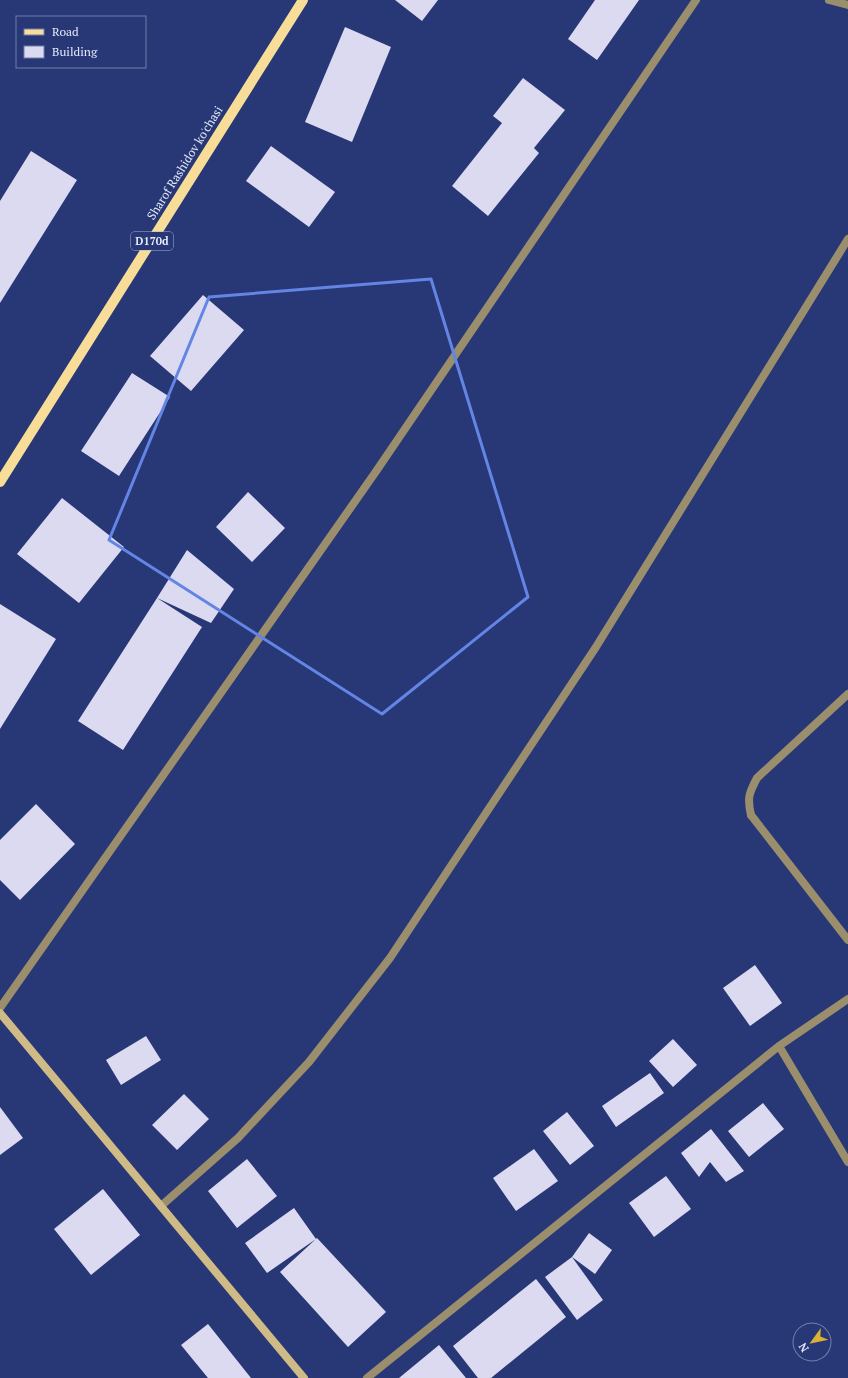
<svg xmlns="http://www.w3.org/2000/svg" width="848" height="1378" font-family="'PT Serif',serif">
<style>
.building{fill:#dcdaf1}
.lines{fill:none;stroke-linecap:round;stroke-linejoin:round}
.lane{stroke:#9a8e6d;stroke-width:8}
.street{stroke:#9a8e6d;stroke-width:8}
.secondary{stroke:#cfbb85;stroke-width:8}
.primary{stroke:#f7dd97;stroke-width:10}
.marked{fill:none;stroke:#6385e4;stroke-width:3;stroke-linejoin:round}
.labels{text-anchor:middle;stroke-width:4;stroke-linejoin:round;paint-order:stroke}
.shield{fill:#283776;stroke:#acb4d2;stroke-width:1}
.shield-label{font-size:11px;font-weight:bold;fill:#e4eaf9}
.street-label{font-size:12px;fill:#e4eaf9;stroke:#283776}
</style>
<rect width="100%" height="100%" fill="#283776"/>
<!-- building -->
<path class="building" d="M395,0H438L422,21Z
M595,0H639L597,60L568,39Z
M345,27L391,47L352,142L305,122Z
M523,78L565,110L534,148L539,153L488,216L452,186L502,123L493,116Z
M271,146L335,192L309,227L246,181Z
M31,151L77,180L0,303V201Z
M203,295L244,330L191,391L150,356Z
M132,373L170,397L119,476L81,451Z
M248,492L285,528L252,562L216,527Z
M62,498L124,547L79,603L17,554Z
M187,550L234,589L211,623L157,598Z
M157,598L202,627L123,750L78,721Z
M0,604L56,639L0,729Z
M36,804L75,844L20,900L0,880V840Z
M755,965L782,1003L750,1026L723,988Z
M146,1036L161,1060L121,1085L106,1060Z
M673,1039L697,1065L673,1087L649,1061Z
M650,1073L664,1093L616,1127L602,1106Z
M184,1094L209,1119L177,1150L152,1125Z
M763,1103L784,1129L749,1157L728,1131Z
M0,1107L23,1138L0,1155Z
M567,1112L594,1146L570,1165L543,1131Z
M711,1129L744,1171L726,1182L710,1162L699,1177L681,1153Z
M534,1149L558,1181L516,1211L493,1178Z
M247,1159L277,1196L237,1228L208,1191Z
M666,1176L691,1209L654,1237L629,1203Z
M103,1189L140,1235L91,1275L54,1229Z
M294,1208L316,1239L267,1273L245,1243Z
M589,1233L612,1250L595,1274L572,1257L603,1300L577,1320L545,1277L572,1257Z
M317,1238L386,1312L348,1347L280,1272Z
M536,1279L566,1317L491,1378H478L453,1346Z
M208,1324L251,1378H208L181,1345Z
M439,1345L466,1378H399Z"/>
<g class="lines">
<!-- lane -->
<path class="lane" d="M751,815L848,940"/>
<!-- street -->
<path class="street" d="M829,0L848,5
M751,815C747,798 749,793 757,778L848,694
M0,1008L377,470L696,0
M779,1046L848,1162
M161,1206L238,1138L309,1062L390,958L596,647L848,239
M367,1378L779,1046L848,999"/>
<!-- secondary -->
<path class="secondary" d="M0,1013L304,1378"/>
<!-- primary -->
<path class="primary" d="M0,482L303,0"/>
</g>
<!-- marked area -->
<path class="marked" d="M431,279L528,597L382,714L109,540L209,297Z"/>
<g class="labels">
<!-- shield labels -->
<rect class="shield" x="131" y="232" width="42" height="18" rx="3"/>
<g class="shield-label">
<text x="152" y="245">D170d</text>
</g>
<!-- street labels -->
<g class="street-label">
<text transform="translate(185 163) rotate(-58)" y="4">Sharof Rashidov ko'chasi</text>
</g>
</g>
<!-- legend -->
<rect x="16" y="16" width="130" height="52" fill="#283776" stroke="#737faa"/>
<rect x="24" y="29" width="20" height="6" fill="#f7dd97" stroke="#737faa"/>
<text x="52" y="36" font-size="12" fill="#e4eaf9">Road</text>
<rect x="24" y="46" width="20" height="12" fill="#dcdaf1" stroke="#737faa"/>
<text x="52" y="56" font-size="12" fill="#e4eaf9">Building</text>
<!-- north arrow -->
<g transform="translate(812 1342) rotate(237)"><circle r="19" fill="#283776" stroke="#737faa"/>
<path d="M0-3L7 15L0 10L-7 15Z" fill="#dbb233"/>
<text y="-6" font-size="11" font-weight="bold" text-anchor="middle" fill="#e4eaf9">N</text>
</g>
</svg>
